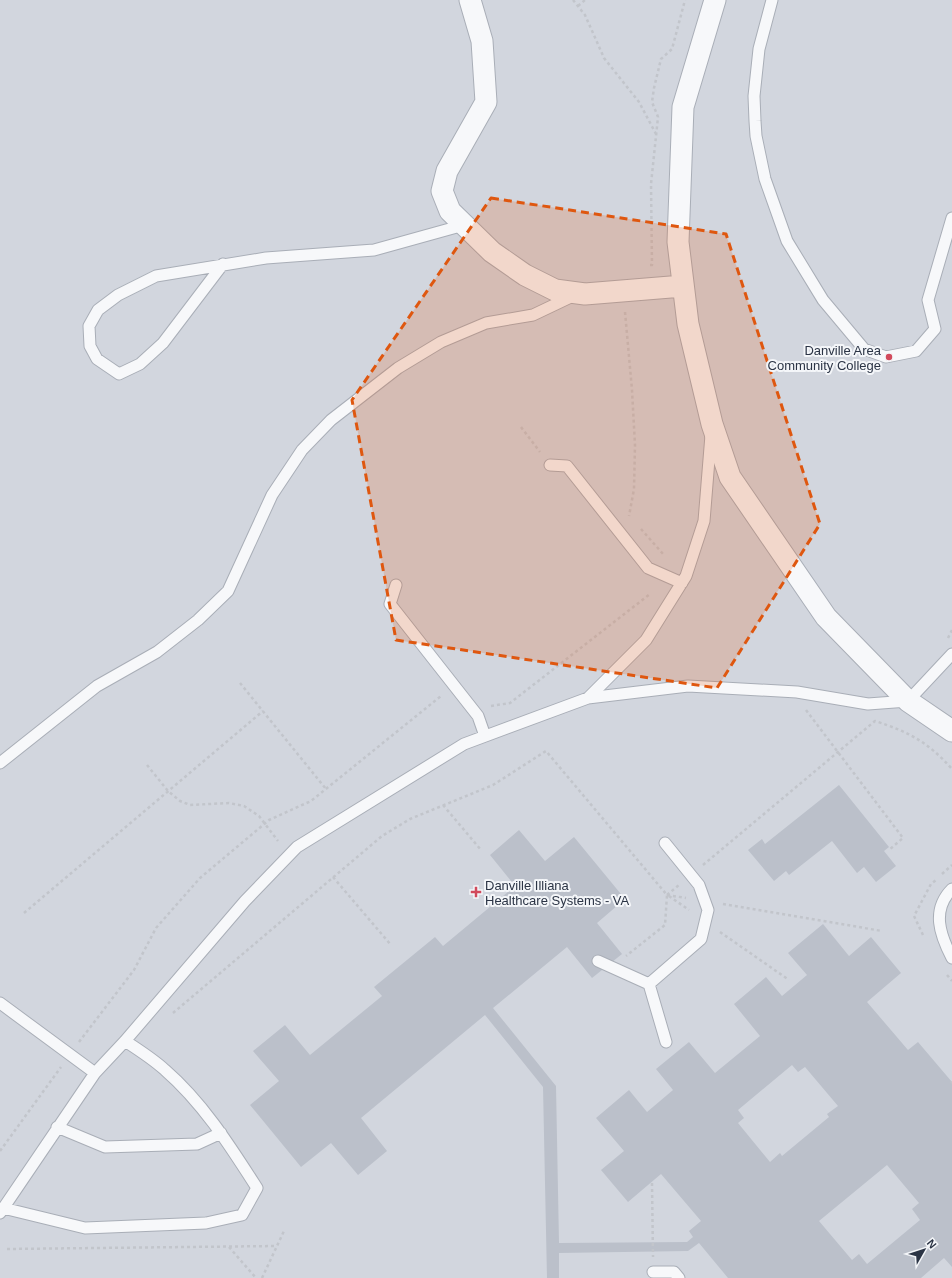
<svg xmlns="http://www.w3.org/2000/svg" width="952" height="1278" font-family="Helvetica,sans-serif">
<style>
.built{fill:#d2d6de}
.building{fill:#bbc0ca;fill-rule:evenodd}
.lines{fill:none;stroke-linecap:round;stroke-linejoin:round}
.lane-casing{stroke:#a9aeb7;stroke-width:13}
.street-casing{stroke:#a9aeb7;stroke-width:23}
.path{stroke:#c2c5cb;stroke-width:2.5;stroke-dasharray:3 3;stroke-linecap:butt}
.lane{stroke:#f7f8fa;stroke-width:11}
.street{stroke:#f7f8fa;stroke-width:21}
.marked{fill:#df570f;fill-opacity:0.2;stroke:#df570f;stroke-width:3;stroke-dasharray:8 5;stroke-linejoin:round}
.poi-dot{fill:#d1495b;stroke:#f4f6f9;stroke-width:1.5}
.labels{text-anchor:middle;stroke-width:4;stroke-linejoin:round;paint-order:stroke}
.poi-label{font-size:13px;fill:#2b3445;stroke:#f4f6f9;text-anchor:end}
</style>
<rect width="100%" height="100%" fill="#e4e7ec"/>
<!-- built -->
<path class="built" d="M0,0H952V1278H0Z"/>
<!-- building -->
<path class="building" d="M839,785L889,847L884,851L896,866L876,882L864,867L857,873L832,841L789,875L786,871L774,881L748,850L762,839L765,844Z
M519,830L545,861L574,837L625,899L597,923L622,954L592,978L567,947L493,1008L556,1086L559,1243L687,1242L693,1237L689,1231L701,1221L661,1174L628,1202L601,1170L624,1151L596,1118L629,1090L647,1112L673,1090L656,1069L689,1042L715,1073L760,1036L734,1004L766,977L782,996L807,975L788,953L823,924L849,956L871,937L901,973L867,1002L908,1050L918,1042L952,1082V1267L944,1258L921,1278H728L699,1243L688,1251L559,1253V1278H547L543,1087L485,1015L361,1118L387,1151L358,1175L331,1143L301,1167L250,1105L279,1081L253,1051L285,1025L310,1055L382,996L374,987L435,937L443,946L515,886L490,855ZM792,1065L798,1072L805,1067L838,1106L827,1114L829,1117L782,1156L780,1153L770,1162L738,1123L744,1118L738,1110ZM887,1165L919,1203L912,1209L920,1220L867,1264L859,1254L852,1260L819,1221Z"/>
<g class="lines">
<defs>
<path id="lane" d="M772,0L759,49L754,96L755,121L756,136L765,179L787,241L823,300L864,349L886,357L916,351L935,329L928,300L952,218
M223,264L163,343L140,364L119,374L97,359L90,346L89,326L98,310L118,295L156,276L266,258L374,250L464,225
M550,465L567,466L648,568L682,583
M396,585L390,604L478,716L485,736
M588,698L646,640L686,576L704,521L711,435
M0,763L97,686L157,652L198,620L228,591L272,495L302,450L331,420L398,368L441,342L486,323L533,315L575,295
M952,889C931,910 940,935 952,958
M598,961L649,984L666,1042
M649,984L701,939L708,910L699,885L665,843
M0,1003L95,1073
M57,1127L105,1147L197,1144L221,1133
M3,1208L85,1228L206,1223L242,1215L257,1188C230,1146 203,1103 165,1070C153,1059 139,1050 125,1041
M0,1213L95,1073L125,1041L245,901L297,847L464,744L588,698L688,686L797,692L868,704L908,701L952,654
M653,1272H674L679,1278"/>
<path id="street" d="M470,0L482,41L486,102L447,171L442,191L450,211L492,252L525,275L555,290L585,294L683,286
M715,0L683,107L678,242L688,324L712,424L730,477L826,617L908,701L952,731"/>
</defs>
<!-- lane casing -->
<use href="#lane" class="lane-casing"/>
<!-- street casing -->
<use href="#street" class="street-casing"/>
<!-- path -->
<path class="path" d="M573,0L585,15L604,58L639,102L656,134
M578,6L585,0
M650,265H652L651,184L658,117L652,102L654,88L661,59L672,49L685,0
M625,312L632,390L635,445L634,489L629,516
M521,427L540,452
M641,529L664,555
M948,638L952,630
M240,683L326,789
M491,706L510,703L650,594
M806,710L903,838L889,850
M147,765L168,791L180,801L190,805L229,803L244,806L259,816L278,841
M443,805L481,850
M703,865L875,721C909,732 928,742 952,769
M942,874L952,865
M333,877L391,945
M667,895L679,885
M667,895L686,898
M669,896L689,910
M723,904L882,931
M24,913L263,711
M720,932L789,980
M923,935L914,916L931,884L936,880
M947,975L952,981
M173,1013L382,836L410,819L493,785L546,751L667,895L665,925L626,956
M79,1042L134,970L156,928L200,878L269,820L311,801L441,696
M951,1083L952,1082
M0,1151L61,1067
M652,1183L653,1257
M229,1247L256,1278
M7,1249L277,1246
M262,1278L284,1231"/>
<!-- lane -->
<use href="#lane" class="lane"/>
<!-- street -->
<use href="#street" class="street"/>
</g>
<!-- marked area -->
<path class="marked" d="M491,198L726,234L820,524L717,688L396,640L352,400Z"/>
<!-- markers -->
<g class="poi-dot">
<circle cx="889" cy="357" r="4"/>
<path d="M474 886h4v4h4v4h-4v4h-4v-4h-4v-4h4z"/>
</g>
<g class="labels">
<!-- poi labels -->
<g class="poi-label">
<text x="881" y="355">Danville Area<tspan x="881" dy="15">Community College</tspan></text>
<text x="485" y="890" text-anchor="start">Danville Illiana<tspan x="485" dy="15">Healthcare Systems - VA</tspan></text>
</g>
</g>
<!-- north arrow -->
<g transform="translate(924 1250) rotate(51)" stroke="#f4f6f9" stroke-width="3" paint-order="stroke">
<path d="M0-3L7 15L0 10L-7 15Z" fill="#2b3445"/>
<text y="-6" font-size="11" font-weight="bold" text-anchor="middle" fill="#2b3445">N</text>
</g>
</svg>
